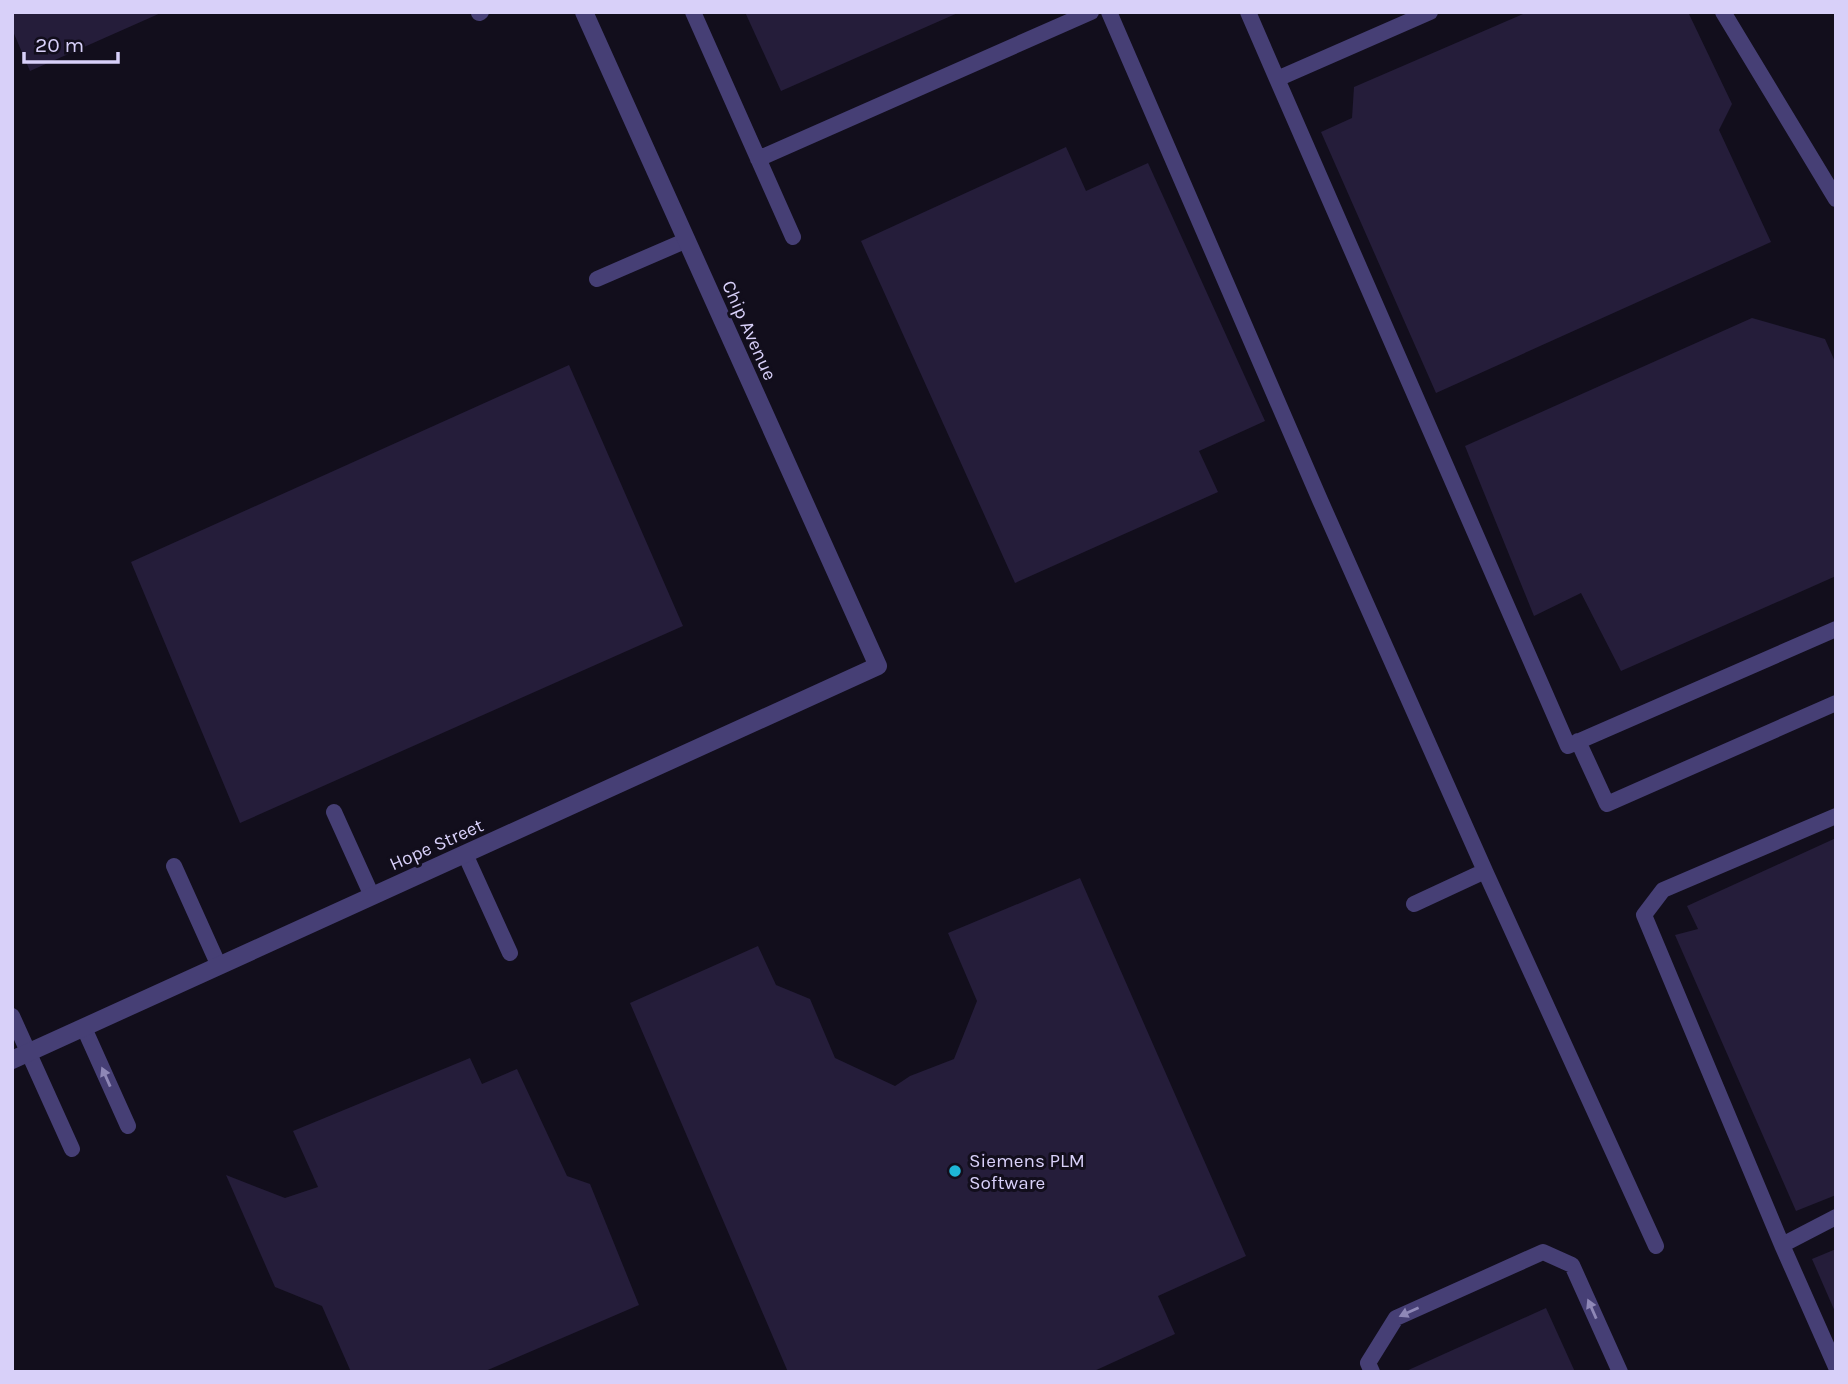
<svg xmlns="http://www.w3.org/2000/svg" width="1848" height="1384" font-family="Karla,sans-serif">
<style>
.building{fill:#251d3a}
.lines{fill:none;stroke-linecap:round;stroke-linejoin:round}
.service{stroke:#463f75;stroke-width:16}
.tertiary{stroke:#463f75;stroke-width:18}
.oneway{fill:#8f88b7}
.poi-dot{fill:#1eb6d7;stroke:#120e1c;stroke-width:2.5}
.labels{text-anchor:middle;stroke-width:6;stroke-linejoin:round;paint-order:stroke}
.street-label{font-size:19px;fill:#d8d0f9;stroke:#120e1c}
.poi-label{font-size:19px;fill:#d8d0f9;stroke:#120e1c;text-anchor:start}
</style>
<rect width="100%" height="100%" fill="#120e1c"/>
<!-- building -->
<path class="building" d="M12,12H163L30,71L12,29Z
M745,12H960L781,91Z
M1528,12H1688L1732,104L1719,130L1771,242L1436,393L1321,132L1352,118L1354,87Z
M1066,147L1086,191L1148,163L1265,421L1199,451L1218,492L1015,583L861,241Z
M1752,318L1825,339L1836,364V576L1621,671L1581,593L1534,616L1465,446Z
M569,365L683,626L240,823L131,562Z
M1836,838V1195L1796,1211L1675,935L1698,929L1687,906Z
M1080,878L1246,1256L1158,1296L1175,1334L1092,1372H788L630,1003L758,946L776,985L810,999L835,1058L895,1086L910,1076L954,1059L977,1001L948,933Z
M470,1058L482,1084L517,1069L567,1176L590,1184L639,1305L483,1372H351L322,1306L275,1287L226,1175L285,1198L318,1187L293,1131Z
M1836,1249V1314L1812,1259Z
M1546,1308L1575,1372H1404Z"/>
<g class="lines">
<!-- service -->
<path class="service" d="M693,12L793,237
M1109,12L1320,500L1485,871L1414,904
M1248,12L1277,79L1430,12
M1723,12L1836,199
M479,13L481,12
M1277,79L1568,746L1836,629
M758,159L1091,12
M597,279L687,240
M1578,741L1607,804L1836,703
M334,812L372,896
M1836,816L1663,890L1644,915L1782,1245L1836,1217
M465,854L510,953
M174,866L219,966
M1485,871L1656,1246
M12,1016L72,1149
M84,1028L128,1126
M1782,1245L1836,1367
M1372,1372L1368,1363L1396,1318L1543,1252L1572,1265L1620,1372"/>
<!-- tertiary -->
<path class="tertiary" d="M12,1060L878,666L584,12"/>
</g>
<!-- one-way arrows -->
<defs><path id="oneway-solid" d="M-6-.8H1V-3.2L6.5 0L1 3.2V.8H-6Z" transform="scale(1.75)"/></defs>
<g class="oneway">
<use href="#oneway-solid" transform="translate(106 1077) rotate(-114)"/>
<use href="#oneway-solid" transform="translate(1592 1309) rotate(-114)"/>
<use href="#oneway-solid" transform="translate(1409 1312) rotate(156)"/>
</g>
<!-- markers -->
<circle class="poi-dot" cx="955" cy="1171" r="7"/>
<g class="labels">
<!-- street labels -->
<g class="street-label">
<text transform="translate(750 330) rotate(66)" y="7">Chip Avenue</text>
<text transform="translate(436 844) rotate(-24)" y="7">Hope Street</text>
</g>
<!-- poi labels -->
<g class="poi-label">
<text x="969" y="1167">Siemens PLM<tspan x="969" dy="22">Software</tspan></text>
</g>
</g>
<!-- border -->
<rect width="1848" height="1384" fill="none" stroke="#d8d0f9" stroke-width="28"/>
<!-- scale -->
<path d="M24 52v10h94v-10" fill="none" stroke="#d8d0f9" stroke-width="3.5"/>
<text x="35" y="52" font-size="21" fill="#d8d0f9" stroke="#120e1c" stroke-width="5" paint-order="stroke">20 m</text>
</svg>
